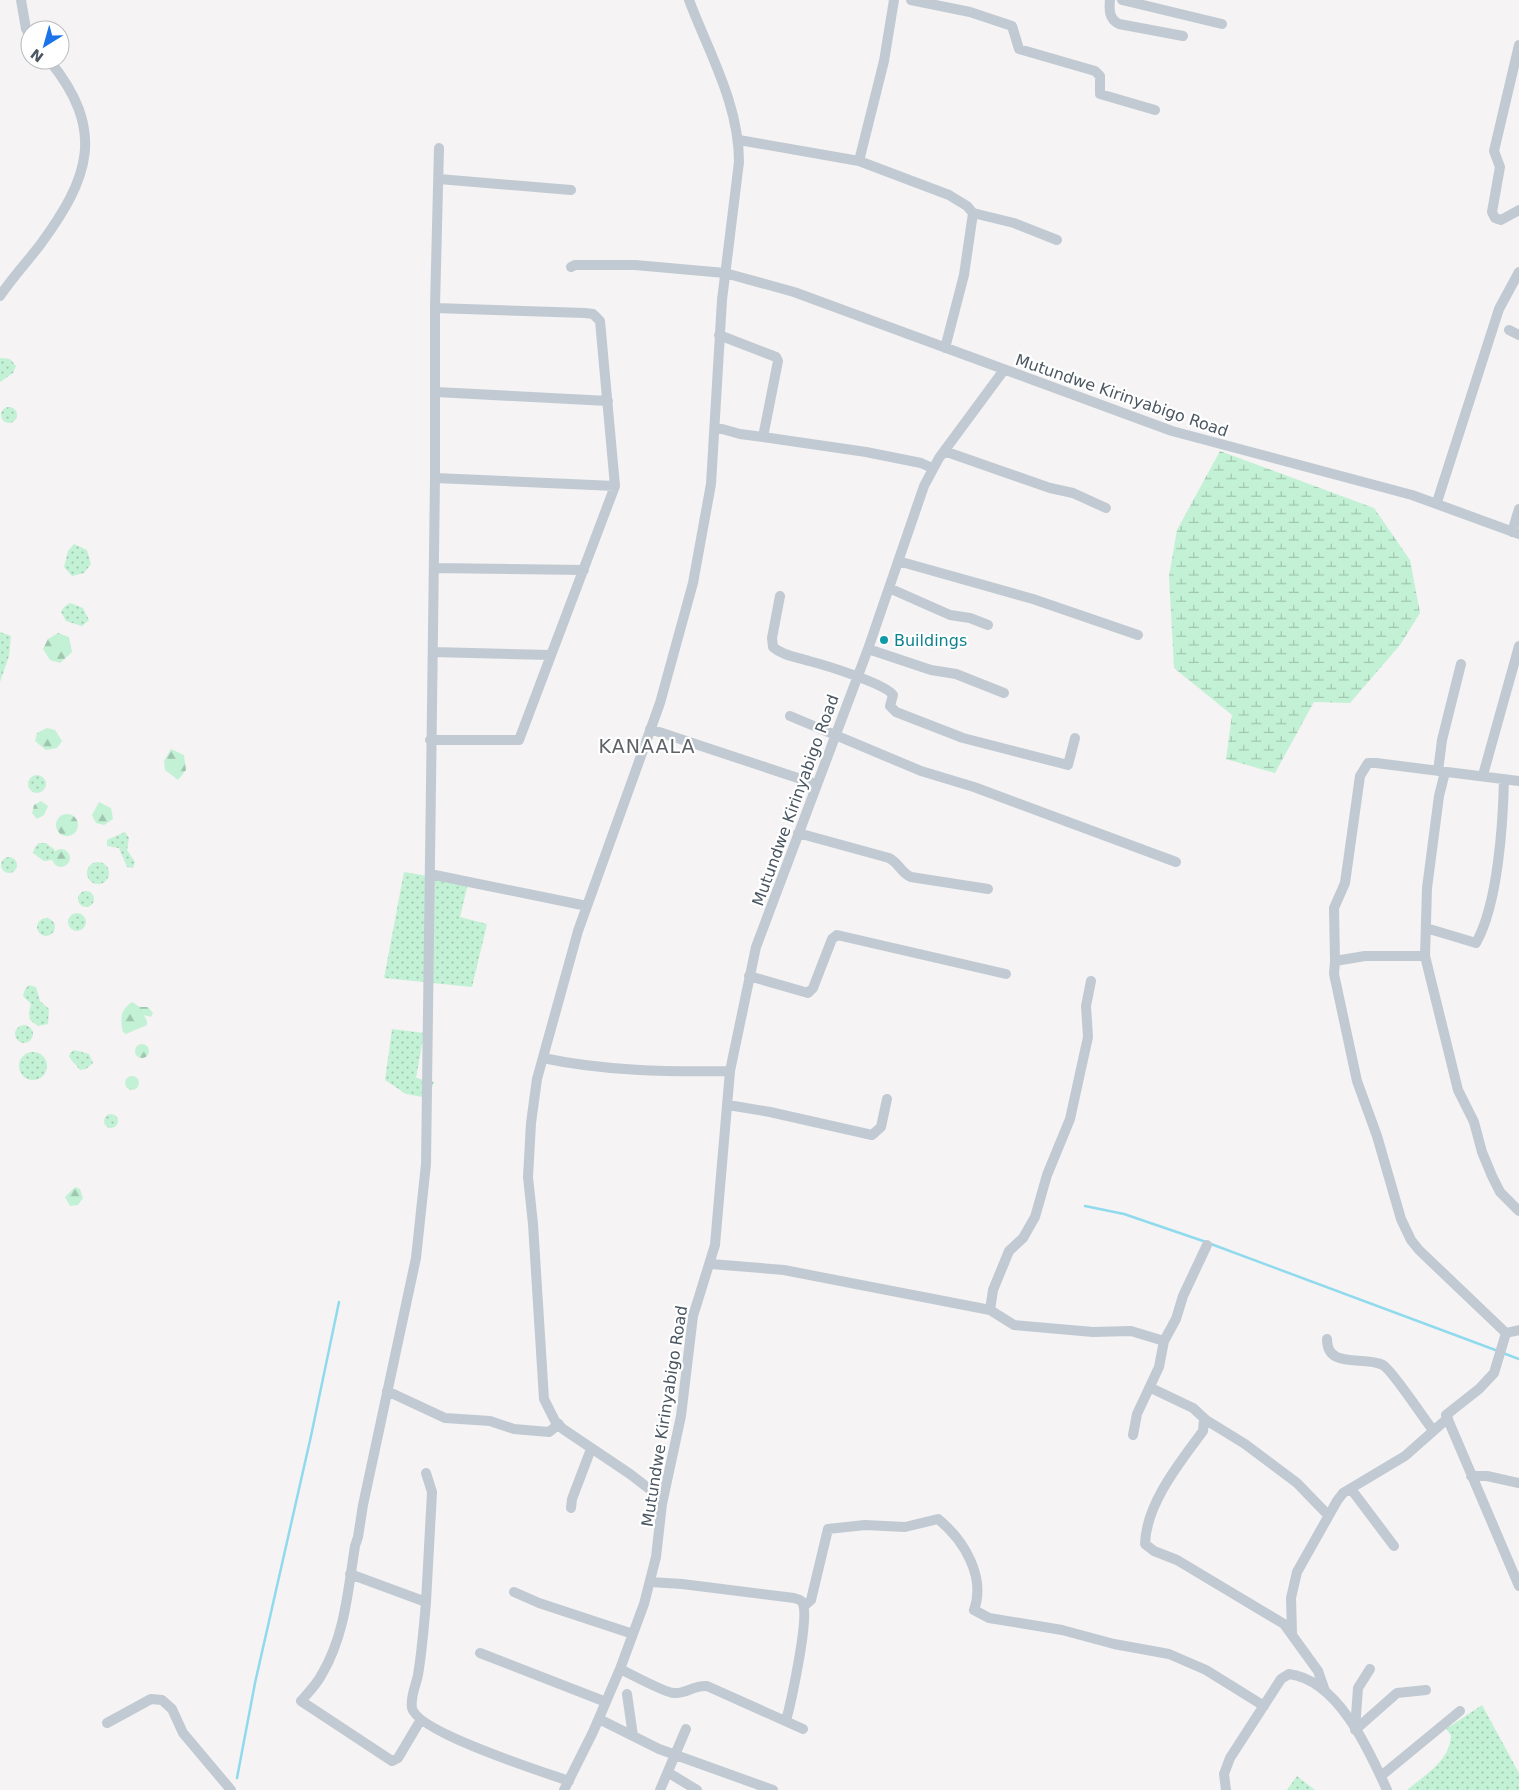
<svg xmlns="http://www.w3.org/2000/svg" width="1519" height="1790" font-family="'DejaVu Sans',sans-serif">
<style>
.grass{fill:url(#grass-dots)}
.forest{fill:url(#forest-firs)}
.wetland{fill:url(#wetland-marsh)}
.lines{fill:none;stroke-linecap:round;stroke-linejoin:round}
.stream{stroke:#90daee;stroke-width:2.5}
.minor{stroke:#c1cad2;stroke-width:10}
.culture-dot{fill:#0f9aa8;stroke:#fff;stroke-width:2}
.labels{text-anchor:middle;stroke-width:4.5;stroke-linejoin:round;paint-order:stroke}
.street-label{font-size:16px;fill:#4a5661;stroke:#fff}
.culture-label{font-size:16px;fill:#0d838f;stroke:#fff;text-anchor:start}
.quarter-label{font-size:19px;letter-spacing:1px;fill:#5f6368;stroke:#fff}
</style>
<defs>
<pattern id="grass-dots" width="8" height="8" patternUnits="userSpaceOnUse" patternTransform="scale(1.25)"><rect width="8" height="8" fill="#c3f1d5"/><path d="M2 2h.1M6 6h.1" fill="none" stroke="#a0c6b0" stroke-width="1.8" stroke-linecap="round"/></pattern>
<pattern id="forest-firs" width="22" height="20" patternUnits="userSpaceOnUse" patternTransform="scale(1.25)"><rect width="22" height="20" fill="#c3f1d5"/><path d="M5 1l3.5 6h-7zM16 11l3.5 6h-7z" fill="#a0c6b0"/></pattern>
<pattern id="wetland-marsh" width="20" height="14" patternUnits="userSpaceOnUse" patternTransform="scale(1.25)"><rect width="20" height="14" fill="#c3f1d5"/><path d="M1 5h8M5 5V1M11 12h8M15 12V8" fill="none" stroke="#a0c6b0"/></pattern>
</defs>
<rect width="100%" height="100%" fill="#f5f3f3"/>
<!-- grass -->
<path class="grass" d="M0,358L10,359L16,366L13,373L0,382Z
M1 415a8 8 0 1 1 16 0a8 8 0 1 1-16 0Z
M74,544L87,550L91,564L84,573L72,576L64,567L68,551Z
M70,603L83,608L89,620L82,626L66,621L61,612L64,607Z
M0,632L11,636L9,656L0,682Z
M28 784a9 9 0 1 1 18 0a9 9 0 1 1-18 0Z
M125,832L129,838L127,850L135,862L133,868L127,867L119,848L107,846V840Z
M39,843H46L55,850L52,860L44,861L33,853L35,847Z
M1 865a8 8 0 1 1 16 0a8 8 0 1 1-16 0Z
M87 873a11 11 0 1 1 22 0a11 11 0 1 1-22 0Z
M404,872L468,883L460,917L487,924L472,987L384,978Z
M78 899a8 8 0 1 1 16 0a8 8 0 1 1-16 0Z
M68 922a9 9 0 1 1 18 0a9 9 0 1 1-18 0Z
M37 927a9 9 0 1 1 18 0a9 9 0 1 1-18 0Z
M29,985L36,987L40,1001L49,1009L48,1024L38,1026L30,1020L29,1013L31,1004L23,996L25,989Z
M15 1034a9 9 0 1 1 18 0a9 9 0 1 1-18 0Z
M392,1029L424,1033L416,1078L434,1082L428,1098L406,1094L385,1080Z
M74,1050L89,1054L93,1063L86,1069L80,1070L69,1057L70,1053Z
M19 1066a14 14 0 1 1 28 0a14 14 0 1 1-28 0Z
M104 1121a7 7 0 1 1 14 0a7 7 0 1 1-14 0Z
M1482,1705L1519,1773V1790H1407C1426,1774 1450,1761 1451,1735L1446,1729Z
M1297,1776L1315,1790H1287Z"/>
<!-- forest -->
<path class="forest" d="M58,633L69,637L72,652L60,663L50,660L43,649L48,639Z
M47,728L55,730L62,741L57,748L46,750L35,741L37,733Z
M171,749L184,755L186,770L178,780L165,770L164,761Z
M41,801L48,806L44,815L37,819L32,813L34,805Z
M99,802L111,808L113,819L104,825L96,823L92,815Z
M56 825a11 11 0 1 1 22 0a11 11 0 1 1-22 0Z
M52 858a9 9 0 1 1 18 0a9 9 0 1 1-18 0Z
M132,1002L140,1007H148L153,1013L151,1017L144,1015L147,1021V1025L126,1034L123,1032C120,1019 120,1010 132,1002Z
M135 1051a7 7 0 1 1 14 0a7 7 0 1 1-14 0Z
M125 1083a7 7 0 1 1 14 0a7 7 0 1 1-14 0Z
M75,1187L80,1189L83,1198L78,1205L70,1206L65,1197Z"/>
<!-- wetland -->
<path class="wetland" d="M1220,451L1374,508L1410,560L1420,613L1400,645L1350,703L1314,702L1275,773L1226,759L1232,715L1174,668L1169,576L1177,530Z"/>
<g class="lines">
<!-- stream -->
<path class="stream" d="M1085,1206L1124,1214L1206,1242
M1211,1244L1498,1351
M1503,1353L1519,1359
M237,1778L255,1683L311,1436L339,1302"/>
<!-- minor -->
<path class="minor" d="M21,0L26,29L30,35
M911,0L970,12L1012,26L1019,49L1095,71L1100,76V94L1155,110
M1110,0C1109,10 1109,19 1119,24L1183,36
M1122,0L1222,24
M1519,45L1494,151L1500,167L1492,212L1495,218L1501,220L1519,210
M739,140L859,161L949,195L967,206L973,213L964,275L945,348
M859,161L884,61L894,0
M439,179L571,190
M973,213L1014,223L1057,240
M571,267L575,265H635L725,273L794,292L1172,431L1412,495L1519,534
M0,296C12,278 27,262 40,245C90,177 106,130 49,60
M435,308L585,313L593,314L600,321L615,486L435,478
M1509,330L1519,335
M436,392L608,401
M715,427L740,434L763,437L778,361L776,357L719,335
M763,437L866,452L921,463L932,468
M944,451L1050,488L1073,493L1106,508
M1437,502L1499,309L1519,272
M1512,532L1519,509
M898,561L1033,599L1138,635
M434,568L584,570
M889,588L950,615L970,618L988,625
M780,596L772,638L773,647C783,656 797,657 809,661C825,665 886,684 893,695L890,706L896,712L963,738L1068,765L1075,738
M868,649L931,670L956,674L1004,693
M433,652L551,655
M790,716L921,771L974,787L1176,862
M650,729L816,784
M430,740H519L615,486
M1438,771L1442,740L1461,664
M1445,772L1439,796L1427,888L1425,956L1458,1090L1474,1122L1482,1152L1492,1176L1500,1192L1519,1211
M1483,775L1519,646
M798,833L889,858C899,863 901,873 911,877L988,889
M430,874L587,906
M1426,928L1476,943C1498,904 1503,824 1504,779
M1425,956H1365L1335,961L1334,974L1357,1081L1377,1136L1401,1219L1411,1240L1419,1250L1506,1333
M1335,961L1334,908L1345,883L1360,776L1368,763H1376L1519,781
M749,976L808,993L813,988L832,939L837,935L1006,974
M543,1058C604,1071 667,1072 730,1071
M728,1105L770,1112L872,1135L881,1127L887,1099
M711,1264L784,1270L990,1310L993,1290L1009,1251L1023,1238L1035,1217L1047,1175L1070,1119L1088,1037L1086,1006L1091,981
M990,1310L1014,1325L1093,1332L1131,1331L1164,1341
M1506,1333L1494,1373L1479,1389L1446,1415L1519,1586
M1506,1333L1519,1330
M1327,1339C1327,1370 1364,1355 1383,1365C1393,1371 1423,1418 1433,1430
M1151,1388L1193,1408L1206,1420L1245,1444L1297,1483L1328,1515
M387,1391L445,1418L490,1421L514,1429L549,1432L559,1424
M1204,1419L1203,1431C1180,1462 1146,1504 1145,1544L1154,1551L1177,1560L1284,1624L1318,1671L1325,1691
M1133,1435L1137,1414L1159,1367L1164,1341L1176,1319L1183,1296L1207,1245
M1471,1476H1487L1519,1483
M1351,1489L1394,1546
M662,1504L652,1491L630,1474L563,1429L555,1421L544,1399L533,1224L528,1177L531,1123L537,1079L578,931L660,703L693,583L711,484L722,300L739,162C739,104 709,53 689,0
M571,1508L572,1499L591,1449
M350,1574L426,1602C424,1626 422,1651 418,1675C416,1685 410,1697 412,1708C417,1732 543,1772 569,1781
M650,1582L682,1584L794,1598C798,1599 802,1600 803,1604C809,1620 791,1702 786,1721
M514,1592L539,1603L633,1634
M426,1602L432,1492L426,1473
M804,1606L811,1600L828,1529L865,1525L905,1527L938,1519C964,1540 986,1577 974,1610L989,1618L1062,1630L1114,1644L1169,1654L1206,1670L1264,1706
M1292,1633L1291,1598L1297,1572L1337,1501L1343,1493L1405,1456L1448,1418
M480,1653L606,1702
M620,1669C631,1674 665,1693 674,1693C687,1694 693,1685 707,1686L803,1729
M627,1694L633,1736
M599,1719L659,1749L773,1790
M420,1721L398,1758L392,1761L301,1701C308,1693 317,1684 322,1674C345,1635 348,1590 355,1546L358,1537L363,1505L416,1258L426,1164L435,478V306L439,148
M107,1723L151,1699L162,1700L172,1709L183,1733L231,1790
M1355,1729L1358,1688L1370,1669
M1355,1730L1397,1693L1426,1690
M669,1773L697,1790
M1381,1776L1460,1711
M564,1790L593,1732L620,1669L644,1604L656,1557L662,1504L681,1416L693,1316L715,1245L730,1071L756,947L868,649L924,486L939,458L1004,370
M660,1790L686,1729
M1226,1790L1224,1774L1230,1758L1281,1679L1289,1674C1338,1680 1369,1750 1387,1790"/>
</g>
<!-- markers -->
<circle class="culture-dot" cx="884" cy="640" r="5"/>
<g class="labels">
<!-- street labels -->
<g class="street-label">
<text transform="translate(1122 395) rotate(19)" y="6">Mutundwe Kirinyabigo Road</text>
<text transform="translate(795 800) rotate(-70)" y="6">Mutundwe Kirinyabigo Road</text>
<text transform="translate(664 1416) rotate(-81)" y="6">Mutundwe Kirinyabigo Road</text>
</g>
<!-- culture labels -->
<g class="culture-label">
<text x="894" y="646">Buildings</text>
</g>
<!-- quarter labels -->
<g class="quarter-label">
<text x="647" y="753">KANAALA</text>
</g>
</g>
<!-- north arrow -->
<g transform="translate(45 45) rotate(217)"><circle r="24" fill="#ffffff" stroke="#b7bbc0"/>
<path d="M0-4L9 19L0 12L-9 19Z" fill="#1a73e8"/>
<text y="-8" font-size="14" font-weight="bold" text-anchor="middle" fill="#4a5661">N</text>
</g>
</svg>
